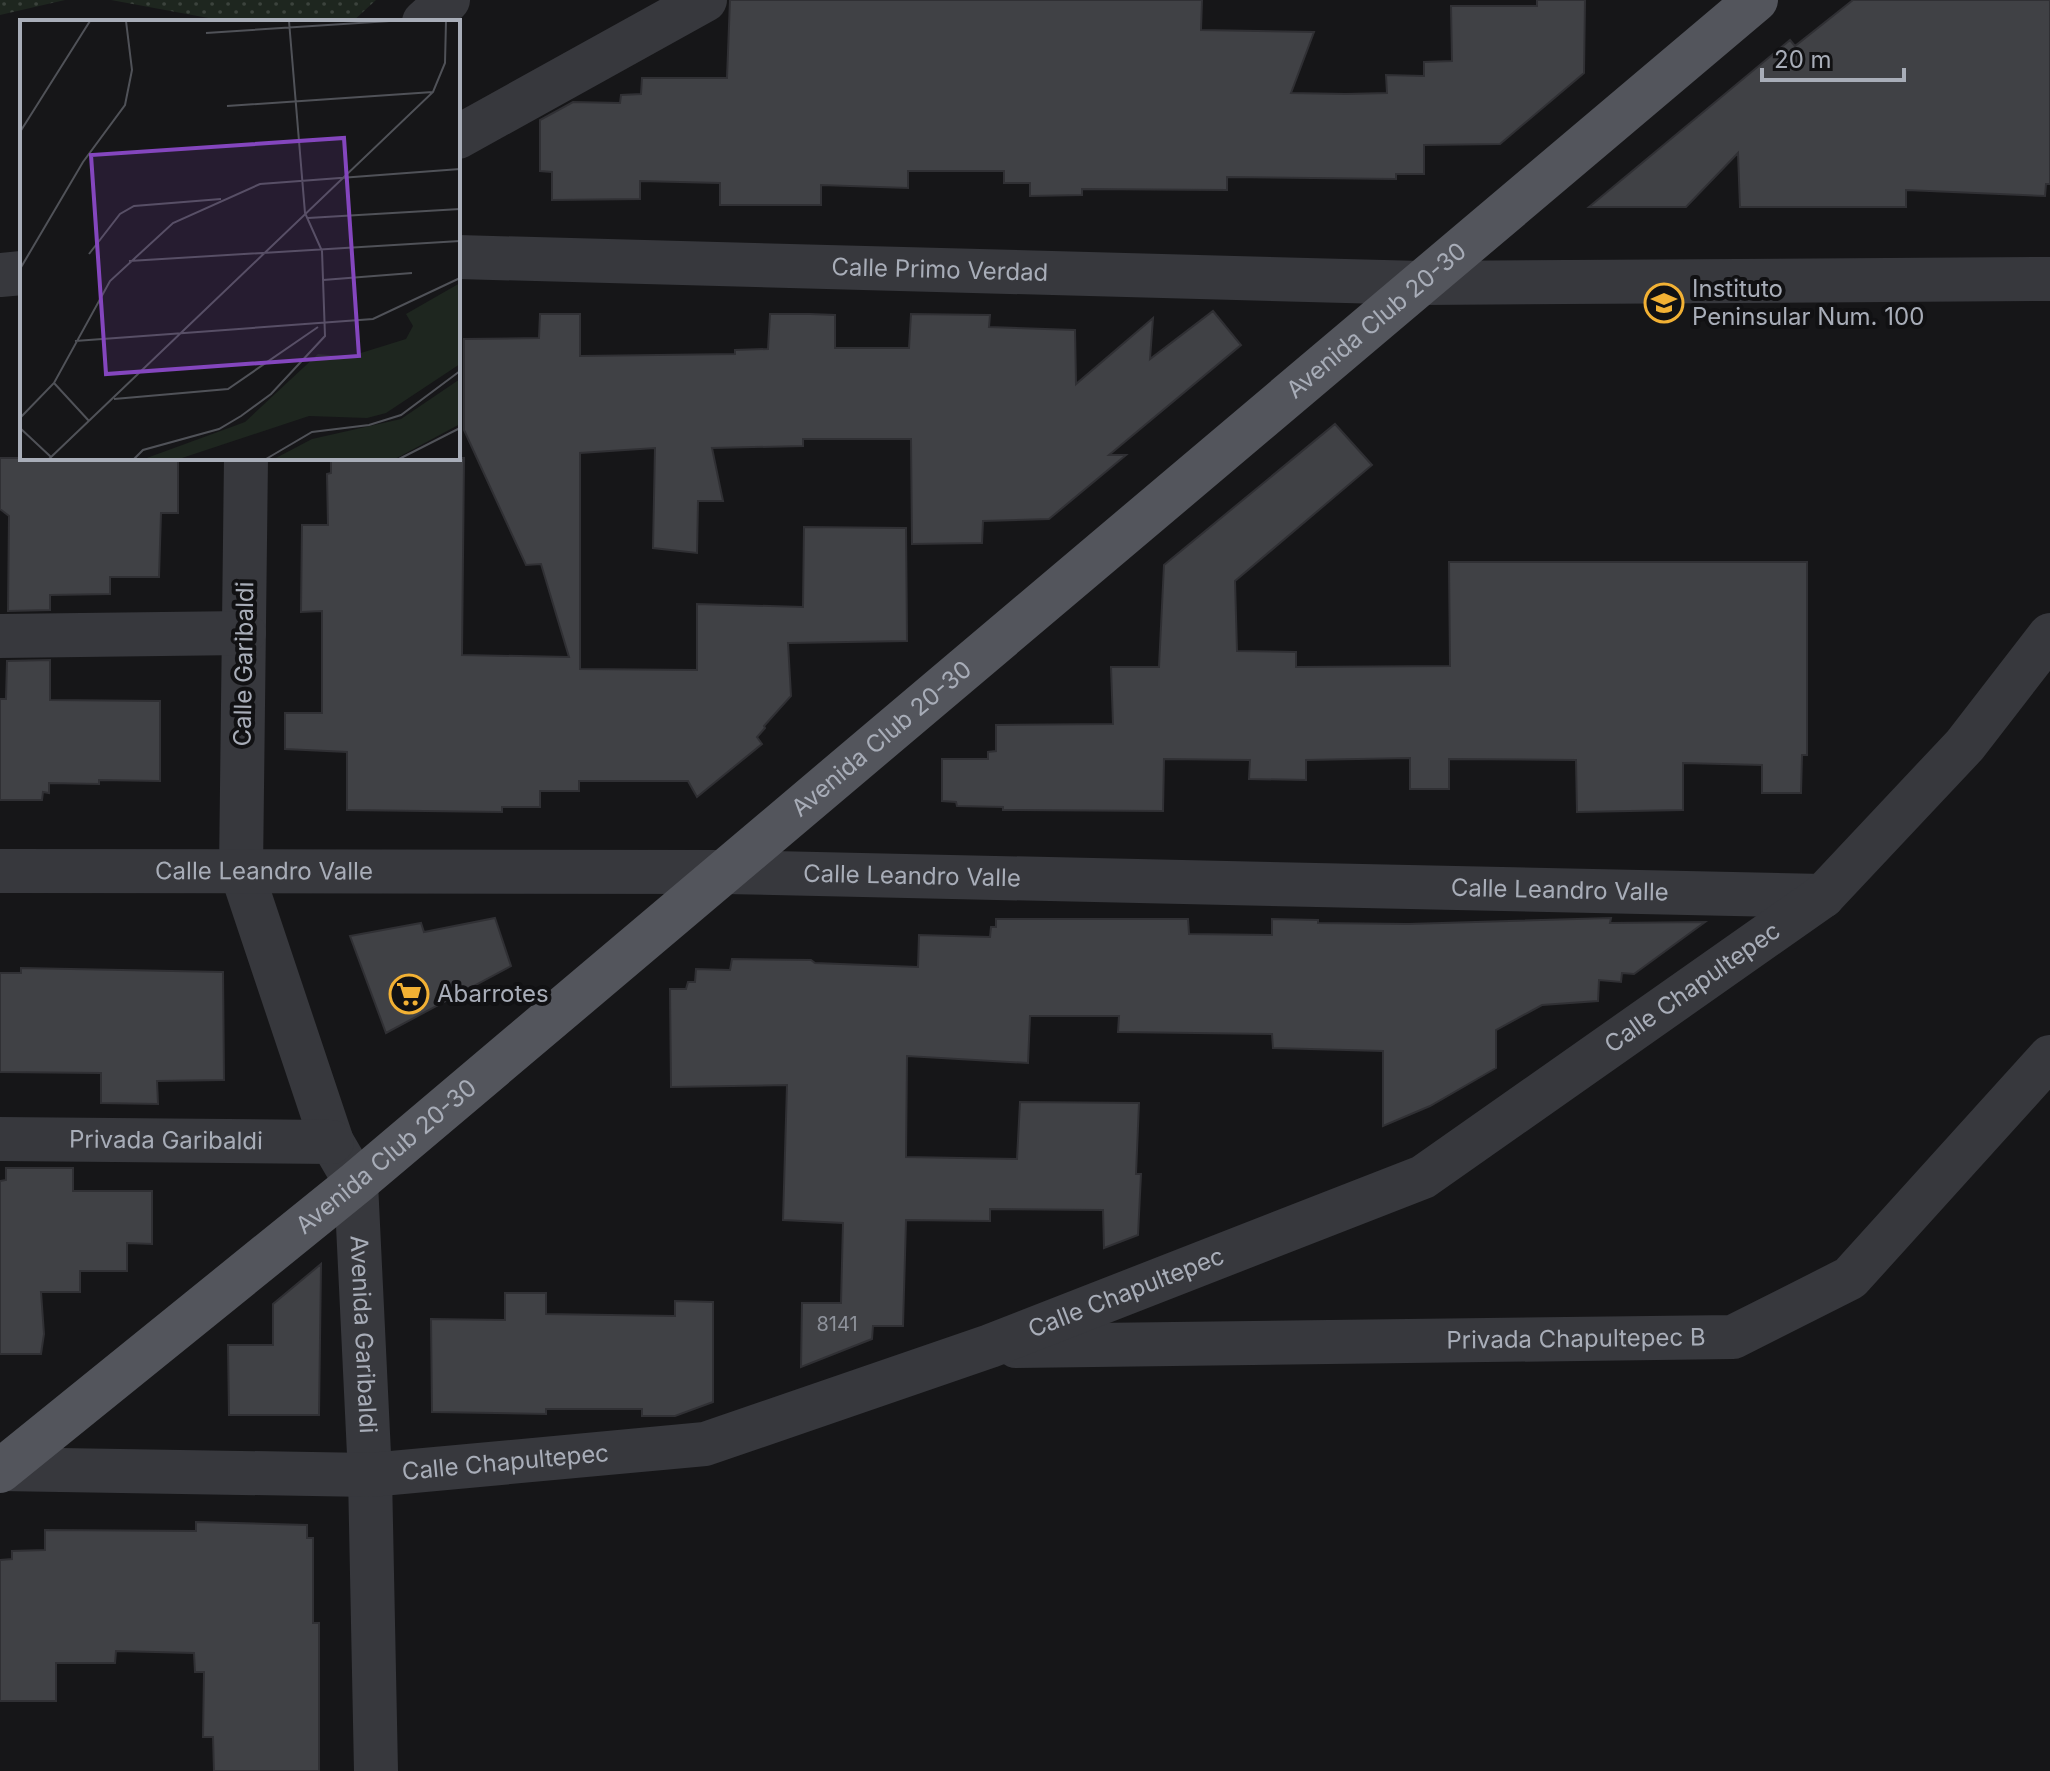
<svg xmlns="http://www.w3.org/2000/svg" width="2050" height="1771" font-family="Inter,sans-serif">
<style>
.grass{fill:url(#grass-dots)}
.building{fill:#404145;stroke:#303034;stroke-width:2}
.lines{fill:none;stroke-linecap:round;stroke-linejoin:round}
.minor{stroke:#37383d;stroke-width:44}
.major{stroke:#53555c;stroke-width:44}
.labels{text-anchor:middle;stroke-width:8;stroke-linejoin:round;paint-order:stroke}
.number-label{font-size:20px;fill:#8e929b}
.street-label{font-size:24px;fill:#a8adb8;stroke:#111113}
.poi-label{font-size:24px;fill:#a8adb8;stroke:#111113;text-anchor:start}
.inset-road{fill:none;stroke:#505258;stroke-width:2}
.view{fill:#8446be;fill-opacity:0.15;stroke:#8446be;stroke-width:4}
.inset-edge{fill:none;stroke:#a8adb8;stroke-width:4}
</style>
<defs>
<pattern id="grass-dots" width="8" height="8" patternUnits="userSpaceOnUse" patternTransform="scale(2)"><rect width="8" height="8" fill="#1e261f"/><path d="M2 2h.1M6 6h.1" fill="none" stroke="#3c433d" stroke-width="1.8" stroke-linecap="round"/></pattern>
</defs>
<rect width="100%" height="100%" fill="#161618"/>
<!-- grass -->
<path class="grass" d="M0,0H65L0,15Z
M111,0H376L352,22H230Z"/>
<!-- building -->
<path class="building" d="M730,0H1202L1201,30L1314,32L1291,93L1346,94L1387,93L1386,75L1424,76V62L1452,61L1451,6H1537V0H1585L1584,73L1500,144L1424,145V174H1396V179L1227,177V190L1082,189V195L1030,196V183H1004V171H908V188L821,185V205H720V183L640,181V199L552,200V172L540,171V120L573,102L620,103L621,95L641,94L642,78H727Z
M1853,0H2050V184H2046L2045,196L1906,190V207H1740L1738,153L1686,207H1589L1790,40L1795,46Z
M1213,311L1241,345L1109,455H1126L1049,519L983,521L982,543L912,544L911,439H803V446L712,448L723,501H698L697,553L653,548L655,448L580,453V669L697,670V604L803,607L804,527L906,528L907,641L788,643L791,696L764,726L765,728L757,737L762,744L697,797L688,781H579V791H540V807H502V812L347,810V752L285,749V713H322V611L301,612L302,525H328L327,474L331,473V458H464L462,655L569,657L541,564L526,565L464,430V339L539,338L540,314H580V356L735,354V350L768,349L770,314H810L835,315V348H909L911,314L990,315L989,327L1075,330L1076,384L1153,318L1150,359Z
M1335,424L1372,465L1235,581L1237,651L1296,652V667L1450,666L1449,562H1807V755H1802L1801,793H1762V765L1683,763V810L1577,812L1576,760L1449,759V789H1410V758L1306,760V780L1249,779L1250,760L1164,759L1163,811L1003,810V807L957,806L956,802L942,801V759H988V752L996,751V725L1113,724L1111,667H1159L1164,565Z
M0,458H178V513H161L159,577H110V594L50,595V610L8,611L9,516L0,509Z
M50,660V700L160,701V781L99,780V784L49,783V793L43,792L42,800H0V699H6L7,661Z
M495,918L511,966L386,1033L350,936L421,923L424,932Z
M1611,918L1610,923L1705,922L1634,974L1622,973L1621,982L1599,980L1598,1001L1542,1005L1496,1030V1068L1430,1106L1383,1126V1051L1273,1048L1272,1034L1118,1032L1119,1016H1030L1028,1063L907,1056L906,1157L1017,1159L1020,1102L1139,1103L1136,1174H1141L1138,1235L1104,1248L1103,1210L990,1209V1221L906,1220L903,1326H873L872,1339L801,1367L802,1303H841L843,1223L783,1220L787,1085L671,1087L670,989H686L688,982H695L696,969L730,970L732,959L811,960L815,963L918,967L919,935L990,937L991,927H996V919H1188L1189,934L1272,935V919L1318,920V923L1408,924Z
M21,968L223,972L224,1080L157,1081L158,1104L101,1103V1073L0,1072V973H21Z
M6,1168H73V1191H152V1244L127,1243V1271H80V1292H41L44,1334L41,1354H0V1181L6,1180Z
M321,1264L319,1415H229L228,1345H273V1304Z
M505,1293H546V1314L675,1316V1301L713,1302V1402L675,1416H642V1409H546V1414L432,1412L431,1319L505,1320Z
M196,1522L307,1525V1538H313V1623H319V1771H214L213,1737H203L204,1672H195L194,1653L116,1651L115,1663H56V1701H0V1560L12,1559V1551L45,1550V1530L196,1531Z"/>
<g class="lines">
<!-- minor -->
<g class="minor">
<path d="M424,22L448,0"/>
<path d="M458,137L705,0"/>
<path id="s1" d="M458,257L1421,283L2050,279"/>
<path d="M0,275L22,273"/>
<path id="s2" d="M246,458L241,870L332,1142L356,1183L370,1475L376,1771"/>
<path d="M0,636L244,633"/>
<path id="s3" d="M0,871L725,872L1823,896"/>
<path id="s4" d="M0,1139L332,1142"/>
<path id="s5" d="M1016,1346L1733,1337L1850,1278L2050,1057"/>
<path id="s6" d="M0,1469L370,1475L705,1444L990,1346L1423,1177L1823,896L1965,745L2050,635"/>
</g>
<!-- major -->
<path class="major" id="s7" d="M0,1471L356,1183L1756,0"/>
</g>
<!-- icons -->
<defs>
<symbol id="school-ring" viewBox="-11 -11 22 22"><circle r="9.5" fill="#111113" stroke="#f2b134" stroke-width="1.5"/><path d="M0-5L7-2L0 1L-7-2ZM-4 1L0 2.5L4 1V4Q0 6-4 4Z" fill="#f2b134"/></symbol>
<symbol id="supermarket-ring" viewBox="-11 -11 22 22"><circle r="9.5" fill="#111113" stroke="#f2b134" stroke-width="1.5"/><path d="M-6-5.5h2.5l.6 2H6L4.5 2H-2.5L-4.4-4H-6ZM-1.5 3.2a1.3 1.3 0 1 0 .1 0ZM3 3.2a1.3 1.3 0 1 0 .1 0Z" fill="#f2b134"/></symbol>
</defs>
<g fill-rule="evenodd">
<use href="#school-ring" x="1642" y="281" width="44" height="44"/>
<use href="#supermarket-ring" x="387" y="972" width="44" height="44"/>
</g>
<g class="labels">
<!-- number labels -->
<g class="number-label">
<text x="837" y="1331">8141</text>
</g>
<!-- street labels -->
<g class="street-label">
<text dy="8" stroke="none"><textPath href="#s1" startOffset="482">Calle Primo Verdad</textPath></text>
<text dy="8" stroke="none"><textPath href="#s7" startOffset="1794">Avenida Club 20-30</textPath></text>
<text transform="translate(244 664) rotate(-89)" y="8">Calle Garibaldi</text>
<text dy="8" stroke="none"><textPath href="#s7" startOffset="1146">Avenida Club 20-30</textPath></text>
<text dy="8" stroke="none"><textPath href="#s3" startOffset="264">Calle Leandro Valle</textPath></text>
<text dy="8" stroke="none"><textPath href="#s3" startOffset="912">Calle Leandro Valle</textPath></text>
<text dy="8" stroke="none"><textPath href="#s3" startOffset="1560">Calle Leandro Valle</textPath></text>
<text dy="8" stroke="none"><textPath href="#s6" startOffset="1802">Calle Chapultepec</textPath></text>
<text dy="8" stroke="none"><textPath href="#s4" startOffset="166">Privada Garibaldi</textPath></text>
<text dy="8" stroke="none"><textPath href="#s7" startOffset="498">Avenida Club 20-30</textPath></text>
<text dy="8" stroke="none"><textPath href="#s6" startOffset="1154">Calle Chapultepec</textPath></text>
<text dy="8" stroke="none"><textPath href="#s2" startOffset="898">Avenida Garibaldi</textPath></text>
<text dy="8" stroke="none"><textPath href="#s5" startOffset="560">Privada Chapultepec B</textPath></text>
<text dy="8" stroke="none"><textPath href="#s6" startOffset="506">Calle Chapultepec</textPath></text>
</g>
<!-- poi labels -->
<g class="poi-label">
<text x="1692" y="297">Instituto<tspan x="1692" dy="28">Peninsular Num. 100</tspan></text>
<text x="437" y="1002">Abarrotes</text>
</g>
</g>
<!-- overview -->
<g transform="translate(20 20)">
<rect width="440" height="440" fill="#161618"/>
<path d="M440,263V344L366,393L347,398L289,396L159,439H124L225,402L298,334L328,337L386,319L393,306L386,294ZM440,359V404L375,439H254L292,419L381,399Z" fill="#1e261f"/>
<path class="inset-road" d="M186,13L370,1M207,86L413,72M0,112L70,1M288,198L440,189M69,234L100,194L114,186L201,179M109,241L440,221M0,249L63,142L105,85L112,50L106,1M303,260L392,253M55,321L353,299L440,258M34,363L69,401M94,379L208,369L298,307M0,398L34,363L90,261L153,203L240,164L440,149M0,408L31,437M29,439L413,72L425,43L426,1M114,439L123,430L199,409L221,396L251,374L305,316L302,231L285,193L269,1M246,439L292,412L349,405L381,395L440,351M379,439L440,408"/>
<path class="view" d="M324,118L339,336L86,354L71,135Z"/>
<rect width="440" height="440" class="inset-edge"/>
</g>
<!-- scale -->
<path d="M1762 68v12h142v-12" fill="none" stroke="#a8adb8" stroke-width="4"/>
<text x="1774" y="68" font-size="24" fill="#a8adb8" stroke="#111113" stroke-width="6" paint-order="stroke">20 m</text>
</svg>
